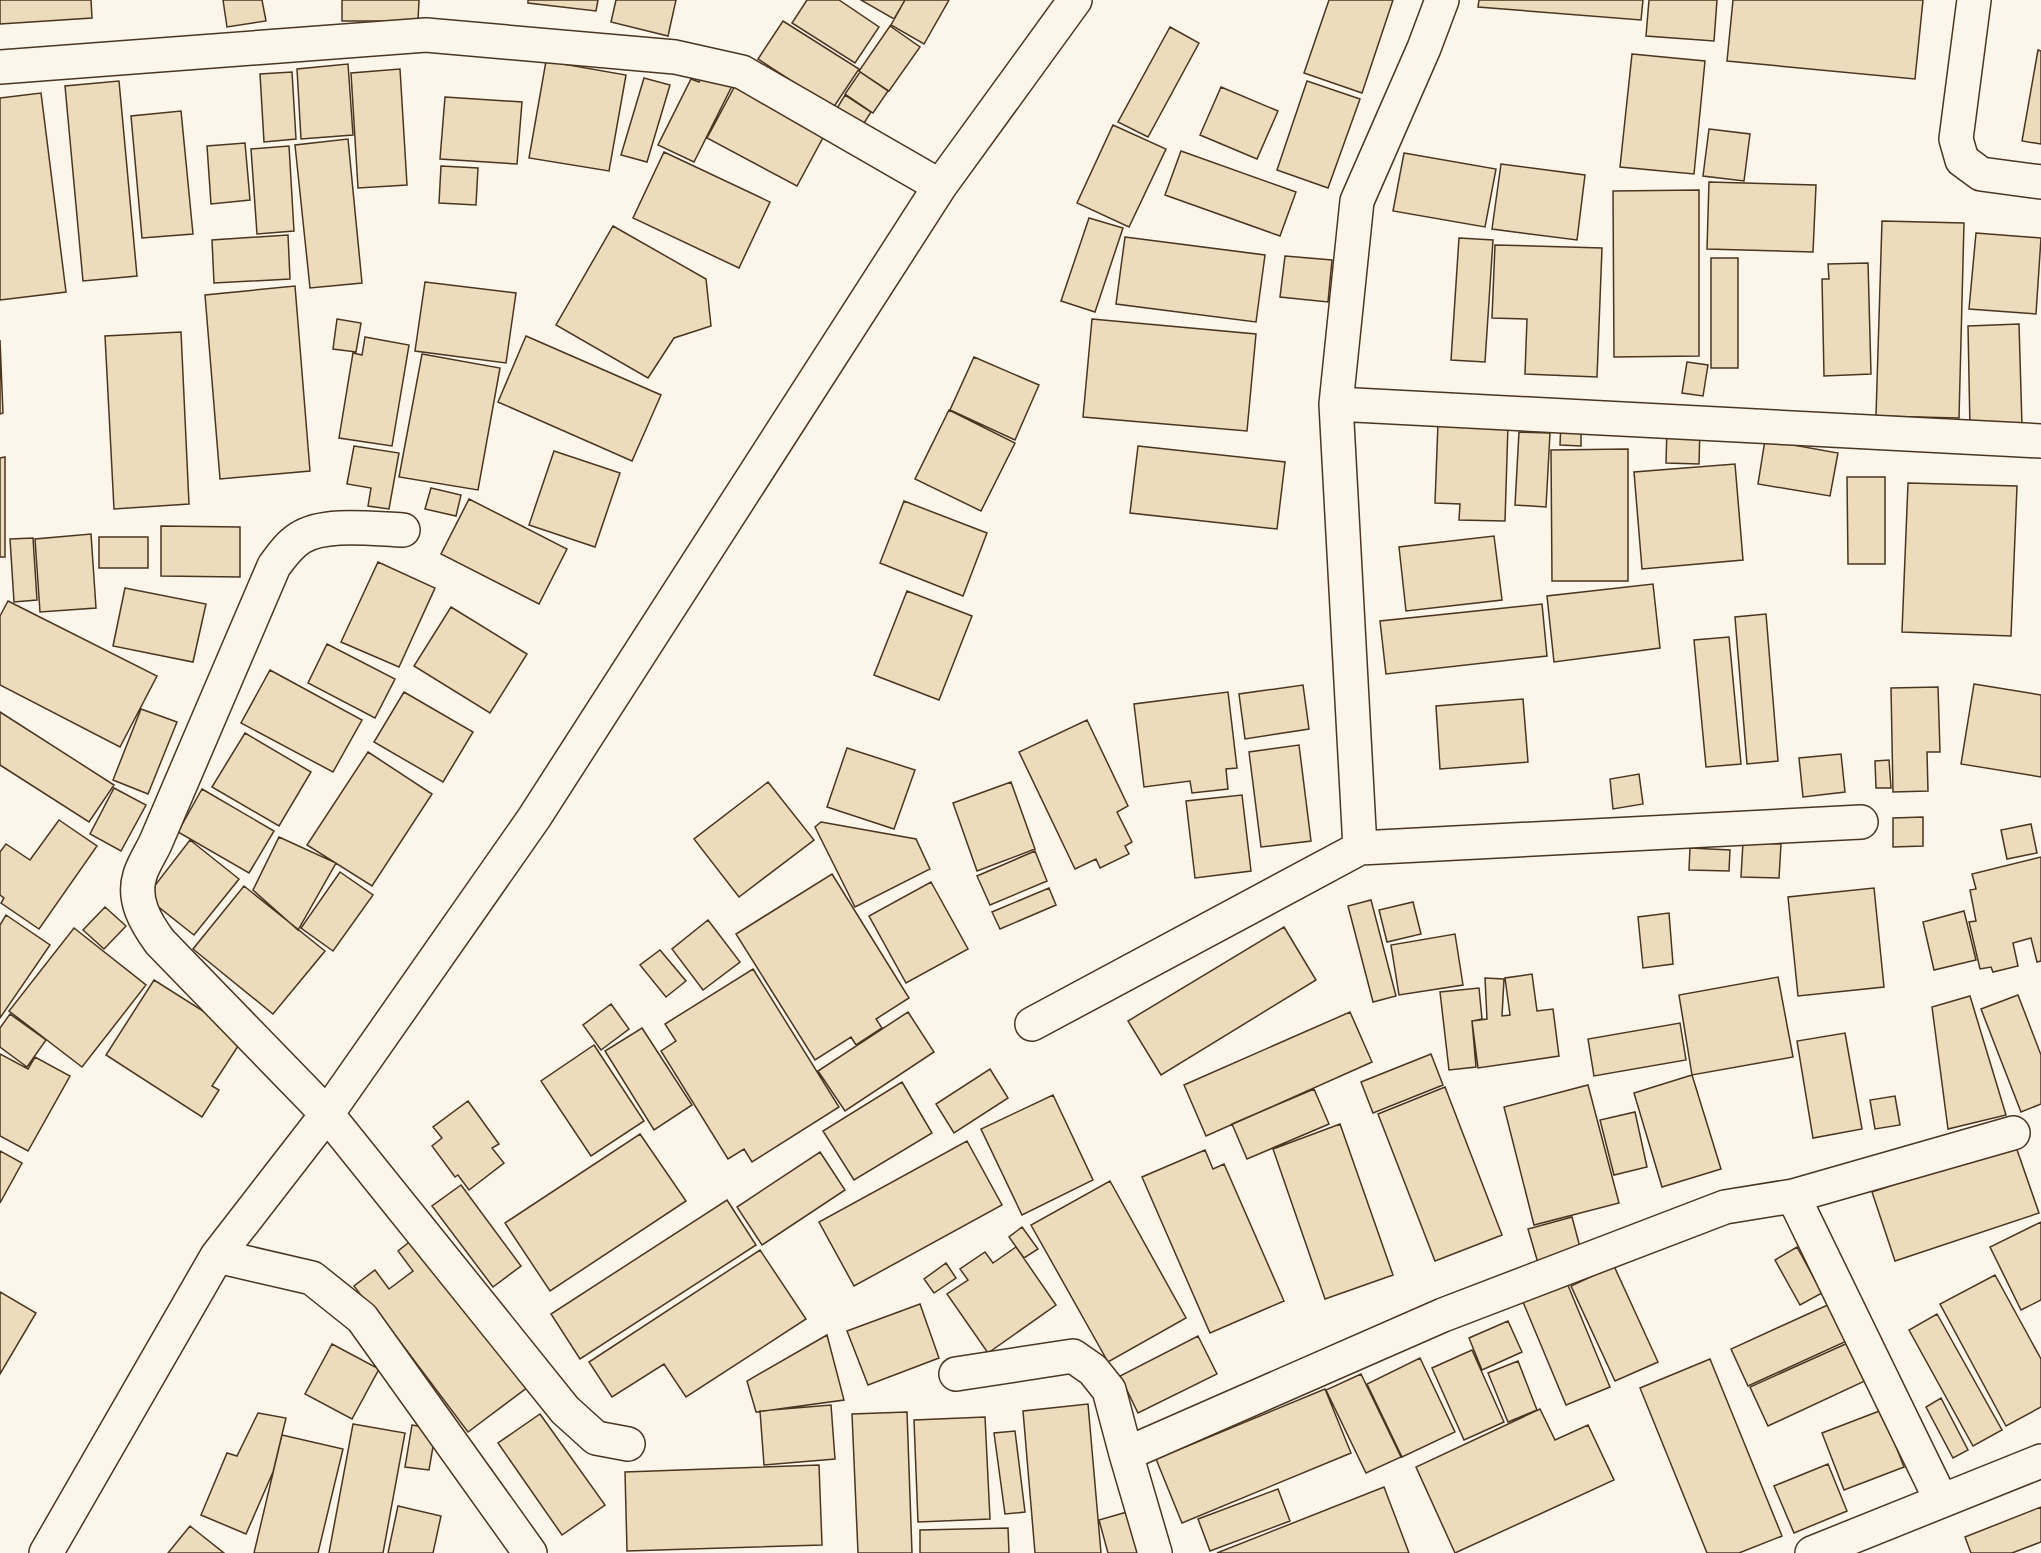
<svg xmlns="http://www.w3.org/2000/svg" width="2041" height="1553" font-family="'Nunito Sans',sans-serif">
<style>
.building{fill:#ecdcbc;stroke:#4a3520;stroke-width:1.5}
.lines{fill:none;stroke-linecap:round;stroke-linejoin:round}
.minor-casing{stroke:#4a3520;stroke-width:36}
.minor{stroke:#fbf6e9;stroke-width:33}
</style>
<rect width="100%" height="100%" fill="#fbf6e9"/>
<!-- building -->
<path class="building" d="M0,0H91L92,18L0,24Z
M223,0H262L266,21L227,27Z
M342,0H419L418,21H342Z
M528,0H598L596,11L528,3Z
M616,0H676L668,36L611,22Z
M807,0H839L879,27L855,63L792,23Z
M861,0H905L894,19Z
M905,0H949L924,44L891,25Z
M1329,0H1393L1362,93L1304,73Z
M1479,0H1643L1641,20L1478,7Z
M1649,0H1717L1714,41L1646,36Z
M1733,0H1923L1915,79L1727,61Z
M783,21L859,69L833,108L758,59Z
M890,26L920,47L889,91L859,71Z
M1170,27L1199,43L1148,137L1118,122Z
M2038,50L2041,51V144L2022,141Z
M1632,54L1705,61L1694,174L1620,167Z
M546,61L626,75L609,171L529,158Z
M348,64L353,135L301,139L297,69Z
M400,69L407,185L358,188L351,73Z
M292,72L296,139L264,142L260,74Z
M704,72L732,86L694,162L658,145L691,79L699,82Z
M860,72L888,91L873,113L845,94Z
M644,78L670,85L647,162L621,155Z
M119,81L137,276L83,281L65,86Z
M1307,81L1360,99L1328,188L1277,170Z
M736,84L826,132L797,186L707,138Z
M1221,87L1278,111L1257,159L1200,135Z
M41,93L66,292L0,300V98Z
M845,95L871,112L861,128L836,110Z
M445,97L522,102L517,164L440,159Z
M181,111L193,234L142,238L131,116Z
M1113,125L1166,149L1129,227L1077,203Z
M1709,129L1750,134L1744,181L1703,176Z
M348,139L362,283L310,288L295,145Z
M245,143L250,200L211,204L207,146Z
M289,146L294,231L257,234L251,149Z
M1181,151L1296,192L1280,236L1165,195Z
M664,152L770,202L739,268L633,218Z
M1404,153L1496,169L1485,227L1393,211Z
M1501,164L1585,175L1577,240L1492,229Z
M441,166L478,168L476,205L439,203Z
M1709,182L1816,185L1813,252L1707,249Z
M1699,190V356L1614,357L1613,191Z
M1089,218L1123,228L1095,312L1061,301Z
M1882,221L1964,223L1959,418L1876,416Z
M613,226L706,279L711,326L674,338L648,378L556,325Z
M1976,233L2041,238L2036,314L1969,309Z
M288,235L290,279L214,283L212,240Z
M1125,237L1265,255L1256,322L1116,304Z
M1459,238L1493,240L1485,362L1451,360Z
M1495,245L1602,248L1597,377L1525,374L1527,319L1492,318Z
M1285,256L1332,260L1328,302L1280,297Z
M1711,258H1738V368H1711Z
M1868,263L1871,374L1824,376L1822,279H1829L1828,264Z
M425,282L516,293L506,363L415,351Z
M295,286L310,471L220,479L205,295Z
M337,319L361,323L356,352L333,349Z
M1092,319L1256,334L1247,431L1083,417Z
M2019,324L2022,426L1970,428L1968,326Z
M181,332L189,504L114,509L105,336Z
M526,336L661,395L632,461L498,402Z
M365,337L409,345L392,446L339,438L353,353L362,355Z
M0,340L3,413L0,414Z
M422,354L500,368L478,490L399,477Z
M974,357L1039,385L1015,440L950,410Z
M1687,362L1708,365L1703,396L1682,393Z
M949,410L1015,443L981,511L915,479Z
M1561,422H1581V446L1560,445Z
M1438,423L1508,425L1505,521L1459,520L1460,504L1435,503Z
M1667,426L1700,427L1699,464L1666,463Z
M1519,432L1550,433L1546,507L1515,505Z
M1765,440L1838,453L1830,496L1758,484Z
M354,446L399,453L389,509L368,506L371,488L347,484Z
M1138,446L1285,462L1277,529L1130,513Z
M1628,449V581H1552L1551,450Z
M554,451L620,473L595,547L529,525Z
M5,457V557H0V458Z
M1735,464L1743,560L1642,569L1634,472Z
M1847,477H1885V564H1848Z
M1908,483L2017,486L2011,636L1902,632Z
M431,488L461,495L456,516L425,509Z
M469,499L567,549L539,604L441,554Z
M904,501L987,533L963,596L880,563Z
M161,526L240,527V577L161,576Z
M91,534L96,608L40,612L35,539Z
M1494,536L1502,600L1406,611L1399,547Z
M99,537H148V568H99Z
M33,538L37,600L14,602L10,539Z
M378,562L435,588L399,667L341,642Z
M1653,584L1660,648L1554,662L1547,596Z
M125,588L206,604L193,662L113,646Z
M907,591L972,616L939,700L874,675Z
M8,601L157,676L120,747L0,685V616Z
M1542,604L1547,656L1386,674L1380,621Z
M451,607L527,654L490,713L414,666Z
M1766,614L1778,761L1747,764L1735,617Z
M1729,637L1741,764L1706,767L1694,640Z
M327,644L395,679L375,718L308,683Z
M270,670L362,720L333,772L241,723Z
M1974,684L2041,695V777L1961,764Z
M1303,685L1309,729L1245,739L1239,694Z
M1938,687L1940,752H1927L1928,791L1893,792L1891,688Z
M404,692L473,732L443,782L374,742Z
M1228,692L1237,768L1226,769L1228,789L1192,793L1190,781L1144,787L1134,704Z
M1523,699L1528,762L1440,769L1436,706Z
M141,709L177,722L148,794L113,780Z
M0,712L114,785L89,822L0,765Z
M1087,720L1128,806L1117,812L1132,842L1125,846L1129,854L1100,868L1096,859L1075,869L1019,752Z
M245,733L311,772L279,826L212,787Z
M1299,745L1311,841L1261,847L1249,752Z
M847,748L915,770L894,829L827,807Z
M368,752L432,794L372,886L307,845Z
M1841,754L1845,792L1803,797L1799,758Z
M1889,760L1891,788H1876L1875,761Z
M1639,774L1643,804L1613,809L1610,779Z
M768,782L814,840L739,897L694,839Z
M1011,782L1035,849L977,871L953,803Z
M114,788L146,805L121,851L90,834Z
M202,789L274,831L249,873L178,832Z
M1242,795L1251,871L1195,878L1186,801Z
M1923,817V846L1893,847V818Z
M59,820L97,846L39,929L1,903L4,898L0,895V852L6,844L30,860Z
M821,822L916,839L930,869L855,907L815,827Z
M2031,824L2037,853L2007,859L2001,830Z
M279,837L336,863L298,930L253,890Z
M190,840L239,879L194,935L146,897Z
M1743,842L1781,844L1779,878L1741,877Z
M1690,848L1730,850L1729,871L1689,870Z
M1035,851L1047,881L990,905L977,876Z
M2041,857V961L2037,962L2031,938L2013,943L2018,966L1993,972L1991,967L1980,969L1969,922L1976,921L1970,890L1976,889L1972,874Z
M340,872L373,895L333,951L301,928Z
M832,874L909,998L876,1019L882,1028L856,1045L851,1037L815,1060L736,934Z
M931,882L968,949L906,983L869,916Z
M244,886L325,951L273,1014L193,949Z
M1049,888L1056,905L1000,929L992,912Z
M1874,888L1884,987L1798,996L1788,897Z
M1371,900L1396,996L1373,1002L1348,906Z
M1413,902L1421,934L1387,942L1379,910Z
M105,907L126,926L104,949L83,930Z
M1964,911L1976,960L1934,970L1923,922Z
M1669,913L1673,964L1643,968L1638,917Z
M6,915L50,945L0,1018V925Z
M708,920L740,962L703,990L672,949Z
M1284,927L1316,980L1161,1075L1128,1021Z
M74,928L146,985L82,1067L9,1011Z
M1455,934L1463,985L1399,995L1391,945Z
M660,950L686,981L666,997L640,965Z
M753,969L839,1107L752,1162L744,1149L728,1159L661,1051L676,1041L665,1024Z
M1532,974L1537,1011L1553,1009L1559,1056L1478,1068L1472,1021L1487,1019L1485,978L1504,979L1502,1016L1510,1015L1505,978Z
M1778,977L1793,1057L1692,1075L1679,995Z
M154,980L244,1037L212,1086L219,1090L202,1117L106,1055Z
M1479,988L1482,1019L1472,1021L1476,1067L1449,1070L1440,992Z
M2018,995L2041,1055V1104L2021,1112L1981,1009Z
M1970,996L2006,1115L1948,1129L1932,1007Z
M611,1004L629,1029L601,1050L583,1025Z
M908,1012L934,1052L845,1111L818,1071Z
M1350,1012L1372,1062L1206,1136L1184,1085Z
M10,1014L46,1040L27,1067L0,1047V1028Z
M1680,1023L1686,1060L1594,1076L1588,1039Z
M642,1028L692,1105L654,1130L605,1051Z
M1845,1033L1862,1129L1813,1138L1797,1041Z
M594,1045L644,1121L591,1156L541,1081Z
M0,1054L28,1069L35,1057L70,1076L28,1151L0,1136Z
M1431,1054L1443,1085L1373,1113L1361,1082Z
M990,1069L1008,1098L954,1133L936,1104Z
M1692,1075L1721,1169L1662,1187L1634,1093Z
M902,1082L932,1133L854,1180L823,1131Z
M1588,1085L1619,1203L1534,1225L1504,1107Z
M1445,1087L1502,1235L1435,1261L1378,1114Z
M1314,1089L1329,1124L1247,1159L1232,1124Z
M1053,1095L1093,1180L1022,1215L981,1129Z
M1895,1096L1900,1125L1875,1129L1870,1100Z
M468,1101L499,1144L492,1148L504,1163L469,1190L458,1175L455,1177L432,1146L442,1138L433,1127Z
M1635,1112L1647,1167L1614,1175L1600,1120Z
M1340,1124L1393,1275L1325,1299L1273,1149Z
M640,1134L686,1201L550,1291L505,1223Z
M967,1141L1002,1205L854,1286L819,1222Z
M2015,1144L2039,1213L1895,1261L1872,1192Z
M1205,1150L1213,1169L1224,1164L1284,1301L1210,1333L1142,1177Z
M0,1151L22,1163L0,1203Z
M820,1152L845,1190L762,1245L737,1207Z
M1110,1181L1186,1318L1108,1362L1031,1225Z
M461,1185L521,1266L493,1287L432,1206Z
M727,1200L756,1245L580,1359L551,1314Z
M1572,1217L1581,1251L1538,1263L1528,1229Z
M2041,1222V1300L2021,1310L1990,1247Z
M1022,1227L1038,1249L1024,1258L1009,1237Z
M421,1233L532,1384L468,1432L377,1311L374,1313L354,1286L375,1270L389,1289L413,1271L398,1251Z
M1016,1247L1056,1305L988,1353L947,1294L968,1280L960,1269L985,1252L993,1263Z
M1797,1247L1822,1293L1800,1305L1775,1260Z
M760,1250L806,1319L686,1397L664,1364L612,1397L589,1362Z
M946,1263L956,1278L934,1293L924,1279Z
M1614,1266L1658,1362L1615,1381L1571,1286Z
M1995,1275L2041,1359V1407L2006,1426L1940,1304Z
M1567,1283L1610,1387L1566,1405L1523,1302Z
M0,1292L36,1313L0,1374Z
M1832,1303L1849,1340L1748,1386L1731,1349Z
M920,1304L939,1358L868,1385L847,1331Z
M1937,1314L2002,1430L1973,1446L1909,1330Z
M1508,1321L1522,1352L1482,1370L1469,1338Z
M827,1335L844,1400L756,1412L747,1381Z
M1198,1336L1217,1374L1138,1413L1120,1376Z
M1850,1342L1867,1380L1768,1426L1750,1387Z
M332,1344L379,1369L352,1419L305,1394Z
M1472,1350L1504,1422L1464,1440L1432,1368Z
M1420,1358L1455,1432L1402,1457L1367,1384Z
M1710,1359L1782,1536L1739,1553H1707L1640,1388Z
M1518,1361L1537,1410L1508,1422L1488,1373Z
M1361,1374L1401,1457L1366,1473L1326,1390Z
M1325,1389L1351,1453L1182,1523L1156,1459Z
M1941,1398L1968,1450L1953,1458L1926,1407Z
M1088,1404L1101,1553H1035L1023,1411Z
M831,1405L835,1459L764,1465L760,1411Z
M1540,1409L1555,1440L1588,1425L1614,1480L1455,1553L1416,1467Z
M1882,1410L1904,1467L1844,1490L1822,1433Z
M907,1412L912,1553H858L852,1414Z
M258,1413L286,1418L273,1472L246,1534L201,1515L227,1453L237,1456Z
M540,1414L605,1505L562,1535L498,1443Z
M985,1417L990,1519L918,1522L914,1420Z
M353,1424L405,1433L383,1553H329Z
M412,1425L436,1429L429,1470L405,1467Z
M1015,1431L1025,1512L1005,1514L994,1433Z
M282,1435L343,1449L318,1553H254Z
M1828,1464L1847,1511L1794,1533L1774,1486Z
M819,1465L822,1545L627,1551L625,1472Z
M1384,1487L1409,1553H1217Z
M1278,1489L1290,1521L1210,1551L1198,1519Z
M398,1506L441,1516L433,1553H388Z
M2041,1507V1542L2012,1553H1971L1965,1537Z
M1127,1512L1139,1553H1108L1099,1520Z
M190,1526L224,1553H168Z
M1008,1528L1009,1553H920V1530Z"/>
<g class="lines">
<defs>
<path id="minor" d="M1974,0L1956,139L1962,160L1981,174L2041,182
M0,67L426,35L675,57L742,72L940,186
M1336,404L2041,441
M403,530C374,529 324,522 300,538C289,545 282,555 274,566L155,844C150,854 143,865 140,875C132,900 146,923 160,942L327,1114L565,1410L596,1438L628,1444
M1360,848L1336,404L1357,201L1424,48L1442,0
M1032,1024L1360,848L1861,822
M1793,1196L1941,1500
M217,1256L312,1278L362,1318L530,1553
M956,1374L1073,1356L1093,1370L1109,1390L1126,1454L1155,1553
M1126,1454L1443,1315L1725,1207L1793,1196L2013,1133
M46,1553L217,1256L327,1114L534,818L940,186L1075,0
M1812,1553L2041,1461"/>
</defs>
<!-- minor casing -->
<use href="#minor" class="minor-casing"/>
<!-- minor -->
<use href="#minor" class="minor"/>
</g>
</svg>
